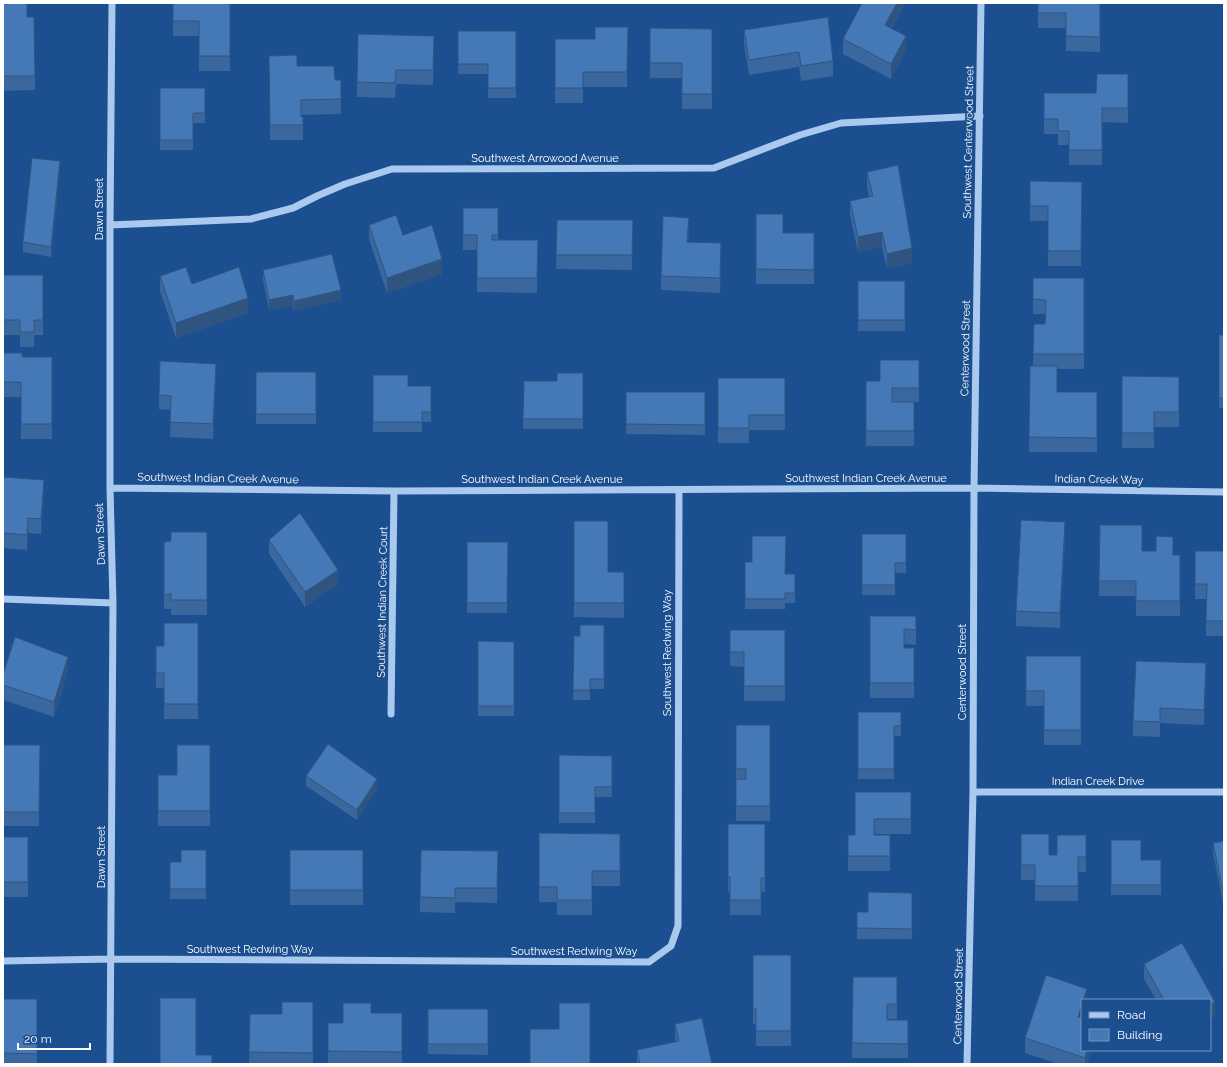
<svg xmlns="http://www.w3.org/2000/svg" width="1227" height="1067" font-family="Raleway,sans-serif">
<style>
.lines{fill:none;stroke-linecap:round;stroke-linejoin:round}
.minor{stroke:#a9c9ee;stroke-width:7}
.wall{fill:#3a679d}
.shaded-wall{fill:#305480}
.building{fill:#4478b7;stroke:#305480}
.labels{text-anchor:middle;stroke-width:3.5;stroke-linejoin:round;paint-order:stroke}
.street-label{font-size:11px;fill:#fff;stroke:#1b4f8f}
</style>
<rect width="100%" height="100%" fill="#1b4f8f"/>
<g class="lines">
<!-- minor -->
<path class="minor" d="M110,225L251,219L293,208L317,196L345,184L392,169L714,168L800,135L841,123L980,116
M110,488L394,491L974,488L1224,492
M3,599L113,603
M391,714L394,491
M973,792H1224
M3,961L111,959L649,962L671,946L678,926L679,490
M110,1064L113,603L110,488V225L112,3
M967,1064L973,792L974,488L981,3"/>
</g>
<!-- wall -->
<path class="wall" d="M3,3L35,76V90L3,91Z
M173,3H230V71H199V36H173Z
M862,3H905L892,28L906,50L891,79L843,54V39Z
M1038,3H1100V52L1066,51V28H1038Z
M628,27L627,87H583V103H555V39H595Z
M650,28L712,29V109H682V78H650Z
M744,30L833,61V76L801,81L799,67L749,75L744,44Z
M458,31H516V98H488V74H458Z
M434,51L433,85L396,84L395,98L357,97V82Z
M269,56L335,80H341V114L301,115V117H303V140H270Z
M1128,74V123L1102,122V165H1069V145H1058V134H1044V93H1096Z
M160,88H205V123H193V150H160Z
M60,171L51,257L23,252V242Z
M867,172L912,263L887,269L882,247L858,252L850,216V201L869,197L867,187Z
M1030,181L1082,182L1081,266H1048V221H1030Z
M463,208H498V240H538L537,293L477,292V250H463Z
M756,214L783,233H814V284H756Z
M557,220H633L632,270L556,269Z
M369,225L403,235L442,274L387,293L369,239Z
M689,232L688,242L721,258L720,293L661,290V276Z
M263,270L341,300L294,311L293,305L269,310L263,280Z
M3,275H43V335H34V347H20V335H3Z
M160,276L192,284L248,313L176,338L160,291Z
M1033,278H1084V369H1057V392H1097V452H1029L1030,366H1033L1034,324H1045V314H1033Z
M858,281H905V331H858Z
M1219,335H1224V408H1219Z
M3,353L22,357H52V439H21V397H3Z
M919,360V402H914V446H866V381H880Z
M256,372H316V424H256Z
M583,373V429H523L524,381H557Z
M373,375L408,386H431V422H422V432H373Z
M1122,376L1179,377V427H1154V448H1122Z
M718,378H785V430H749V443H718Z
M216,379L213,439L170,437L171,410L159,409V395Z
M626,392H705V435L626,434Z
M3,477L44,495L41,534L28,533L27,550L3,548Z
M574,521L608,572H624V618L574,617Z
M1100,525L1142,551L1173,555H1180V616H1136V596H1099Z
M171,532H207V615H171V609H164V542L171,541Z
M862,534H906V573H895V595H862Z
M1065,537L1060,628L1016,626V611Z
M269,540L338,584L305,607L269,554Z
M467,542H508L507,613H467Z
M1195,551H1224V636H1206V599H1195Z
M745,562L786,574H795V603H785V609H745Z
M870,616H916V645L904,644V648H914V698H870Z
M198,623V719H164V688H156V646H164Z
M604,625V689H590V700H573L574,636H580Z
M730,630H785V701H744V667L730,666Z
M478,641L514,642V716H478Z
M1026,656H1081V745H1044V706H1026Z
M68,671L54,717L3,700V674Z
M1206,678L1204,725L1160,723V737L1133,736V721Z
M858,712H901V736H894V779H858Z
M736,725H770V821H736Z
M3,745H40L39,826H3Z
M210,745V826H158V775H177Z
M559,755L612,756V797H595V823H559Z
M306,776L377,789L357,820L306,786Z
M855,792H911V834H874V835H890V871H848V835H855Z
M728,824H765V892H761V915H730V892H728Z
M539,833L620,834V886H592V915H557V902H539Z
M1021,834L1049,855H1057L1086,835V872H1078V901H1035V880H1021Z
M3,837H28V897H3Z
M1111,840L1141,860H1161V895H1111Z
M1224,841V901L1223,902L1213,853V843Z
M206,850V899H170V862H181Z
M290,850H363V905H290Z
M498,866L497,903L455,902V913L420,912V897Z
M912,893V939H857V912H868Z
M1223,917H1224V983H1223Z
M1182,943L1215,1002V1017L1210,1019V1000H1156L1144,979V964Z
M753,955H791V1046H756V1024H753Z
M1046,975L1087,989V1000H1082V1050H1092L1087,1064H1058L1025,1053V1038Z
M853,977H897V1019H887V1020H908V1058H852Z
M3,999H37V1064H3Z
M313,1002V1064H249L250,1014H282Z
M428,1009H488V1055L428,1054Z
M371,1013H402V1064H328V1023H343Z
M675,1024L712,1064H637V1050L675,1042Z"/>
<!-- shaded-wall -->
<path class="shaded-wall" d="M897,3H905L885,40V25Z
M906,36V50L891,79V64Z
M60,161V171L51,257V247Z
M689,218V232L687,257V242Z
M882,232V247L858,252V237Z
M721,243V258L720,293V278Z
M912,248V263L887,269V254Z
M442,259V274L387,293V278Z
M341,290V300L294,311V301Z
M293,295V305L269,310V300Z
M248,298V313L176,338V323Z
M216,364V379L213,439V424Z
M44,480V495L41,534V519Z
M28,518V533L27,550V535Z
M1065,522V537L1060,628V613Z
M338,570V584L305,607V592Z
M68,657V671L54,717V702Z
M1206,663V678L1204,725V710Z
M377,779V789L357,820V810Z
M1087,989V1000H1083Z
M1215,1002V1017L1210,1019V1004Z
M1082,1004V1019L1078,1017Z
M1087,1050H1092L1087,1064H1085V1058Z"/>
<!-- building -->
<path class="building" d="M3,3H27V17H34L35,76H3Z
M173,3H230V56H199V21H173Z
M862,3H897L885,25L906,36L891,64L843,39Z
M1038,3H1100V37L1066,36V13H1038Z
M828,17L833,61L801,66L799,52L749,60L744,30Z
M595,27H628L627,72H583V88H555V39H595Z
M650,28L712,29V94H682V63H650Z
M458,31H516V88H488V64H458Z
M358,34L434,36L433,70H396L395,83L357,82Z
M297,55V66H334L335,80H341V99L301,100V117H303V125H270L269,56Z
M1097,74H1128V108H1102V150H1069V131H1058V119H1044V93H1096Z
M160,88H205V113H193V140H160Z
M32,158L60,161L51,247L23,242Z
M898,165L912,248L887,254L882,232L858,237L850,201L873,196L867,172Z
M1030,181L1082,182L1081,251H1048V206H1030Z
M463,208H498V235H492V240H538L537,278H477V235H463Z
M756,214H783V233H814V270L756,269Z
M396,215L403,235L432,225L442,259L387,278L369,225Z
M663,216L689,218L687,242L721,243L720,278L661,276Z
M557,220H633L632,255H556Z
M332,254L341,290L294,301L293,295L269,300L263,270Z
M186,267L192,284L239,267L248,298L176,323L160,276Z
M3,275H43V320H34V332H20V320H3Z
M1033,278H1084V354H1033L1034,324H1045L1046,300L1033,299Z
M858,281H905V320H858Z
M1219,335H1224V398H1219Z
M3,353H22V357H52V424H21V382H3Z
M880,360H919V388H892V402H914V431H866V381H880Z
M160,361L216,364L213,424L170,422L171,396L159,395Z
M1030,366H1057V392H1097V438L1029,437Z
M256,372H316V414H256Z
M557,373H583V419H523L524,381H557Z
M373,375H408V386H431V412H422V422H373Z
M1122,376L1179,377V412H1154V433H1122Z
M718,378H785V415H749V428H718Z
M626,392H705V425L626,424Z
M3,477L44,480L41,519L28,518L27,535L3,533Z
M300,513L338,570L305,592L269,540Z
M1021,520L1065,522L1060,613L1016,611Z
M574,521H608V572H624V603H574Z
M1100,525H1142V551H1156V536L1173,537V555H1180V601H1136V581H1099Z
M171,532H207V600H171V594L164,595V542L171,541Z
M862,534H906V563H895V585H862Z
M752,536H786L785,574H795V593H785V599H745V562H752Z
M467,542H508L507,603H467Z
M1195,551H1224V621H1206L1207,584H1195Z
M870,616H916V630L904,629V648H914V683H870Z
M164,623H198V704H164V673H156V646H164Z
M580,625H604V679H590V690H573L574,636H580Z
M730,630H785V686H744V652H730Z
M15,637L68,657L54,702L3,685V674Z
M478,641L514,642V706H478Z
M1026,656H1081V730H1044V691H1026Z
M1136,661L1206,663L1204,710L1160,708V722L1133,721Z
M858,712H901V726H894V769H858Z
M736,725H770V806H736V779H746V769H736Z
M328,744L377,779L357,810L306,776Z
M3,745H40L39,812H3Z
M177,745H210V811H158V775H177Z
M559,755L612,756V787H595V813H559Z
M855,792H911V819H874V835H890V856H848V835H855Z
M728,824H765V878H761V900H730V877H728Z
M539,833L620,834V871H592V900H557V887H539Z
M1021,834H1049V855H1057V835H1086V857H1078V886H1035V865H1021Z
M3,837H28V882H3Z
M1111,840H1141V860H1161V885H1111Z
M1224,841V891L1223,892L1213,843Z
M181,850H206V889H170V862H181Z
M290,850H363V890H290Z
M421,850L498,851L497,888H455V898L420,897Z
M868,892L912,893V929L857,928V912H868Z
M1223,917H1224V968H1223Z
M1182,943L1215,1002L1210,1004V1000H1164L1144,964Z
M753,955H791V1031H756V1009H753Z
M1046,975L1087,989L1083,1000H1082V1004L1078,1017L1082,1018V1050H1087L1085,1058L1025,1038Z
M853,977H897V1004H887V1020H908V1044L852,1043Z
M160,998H196V1055H212V1064H160Z
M3,999H37V1054L3,1053Z
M282,1002H313V1053L249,1052L250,1014H282Z
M343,1003H371V1013H402V1052L328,1051V1023H343Z
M559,1003H590V1064H530V1029H559Z
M428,1009H488V1044H428Z
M702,1018L712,1064H640L637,1050L679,1041L675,1024Z"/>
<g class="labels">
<!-- street labels -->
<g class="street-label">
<text transform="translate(968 142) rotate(-89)" y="4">Southwest Centerwood Street</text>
<text x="545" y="162">Southwest Arrowood Avenue</text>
<text transform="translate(99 209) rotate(-90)" y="4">Dawn Street</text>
<text transform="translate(965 348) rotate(-89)" y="4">Centerwood Street</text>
<text transform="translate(218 478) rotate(1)" y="4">Southwest Indian Creek Avenue</text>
<text x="866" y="482">Southwest Indian Creek Avenue</text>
<text x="542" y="483">Southwest Indian Creek Avenue</text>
<text transform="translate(1099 479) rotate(1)" y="4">Indian Creek Way</text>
<text transform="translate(100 534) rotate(-92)" y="4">Dawn Street</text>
<text transform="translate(382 602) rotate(-89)" y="4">Southwest Indian Creek Court</text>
<text transform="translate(667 653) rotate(-90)" y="4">Southwest Redwing Way</text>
<text transform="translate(962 672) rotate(-90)" y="4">Centerwood Street</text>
<text x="1098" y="785">Indian Creek Drive</text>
<text transform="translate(101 857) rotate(-90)" y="4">Dawn Street</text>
<text x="250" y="953">Southwest Redwing Way</text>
<text x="574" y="955">Southwest Redwing Way</text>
<text transform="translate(958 996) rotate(-89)" y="4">Centerwood Street</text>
</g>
</g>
<!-- border -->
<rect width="1227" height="1067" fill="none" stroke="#ffffff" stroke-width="8"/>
<!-- legend -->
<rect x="1081" y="999" width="130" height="52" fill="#1b4f8f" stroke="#7695bc"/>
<rect x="1089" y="1012" width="20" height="6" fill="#a9c9ee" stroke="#7695bc"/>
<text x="1117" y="1019" font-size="12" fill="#ffffff">Road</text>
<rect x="1089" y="1029" width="20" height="12" fill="#4478b7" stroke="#7695bc"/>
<text x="1117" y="1039" font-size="12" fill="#ffffff">Building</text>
<!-- scale -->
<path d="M18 1043v6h72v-6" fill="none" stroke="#ffffff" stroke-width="2"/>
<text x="24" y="1043" font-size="12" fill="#ffffff" stroke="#1b4f8f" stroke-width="3" paint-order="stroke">20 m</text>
</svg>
